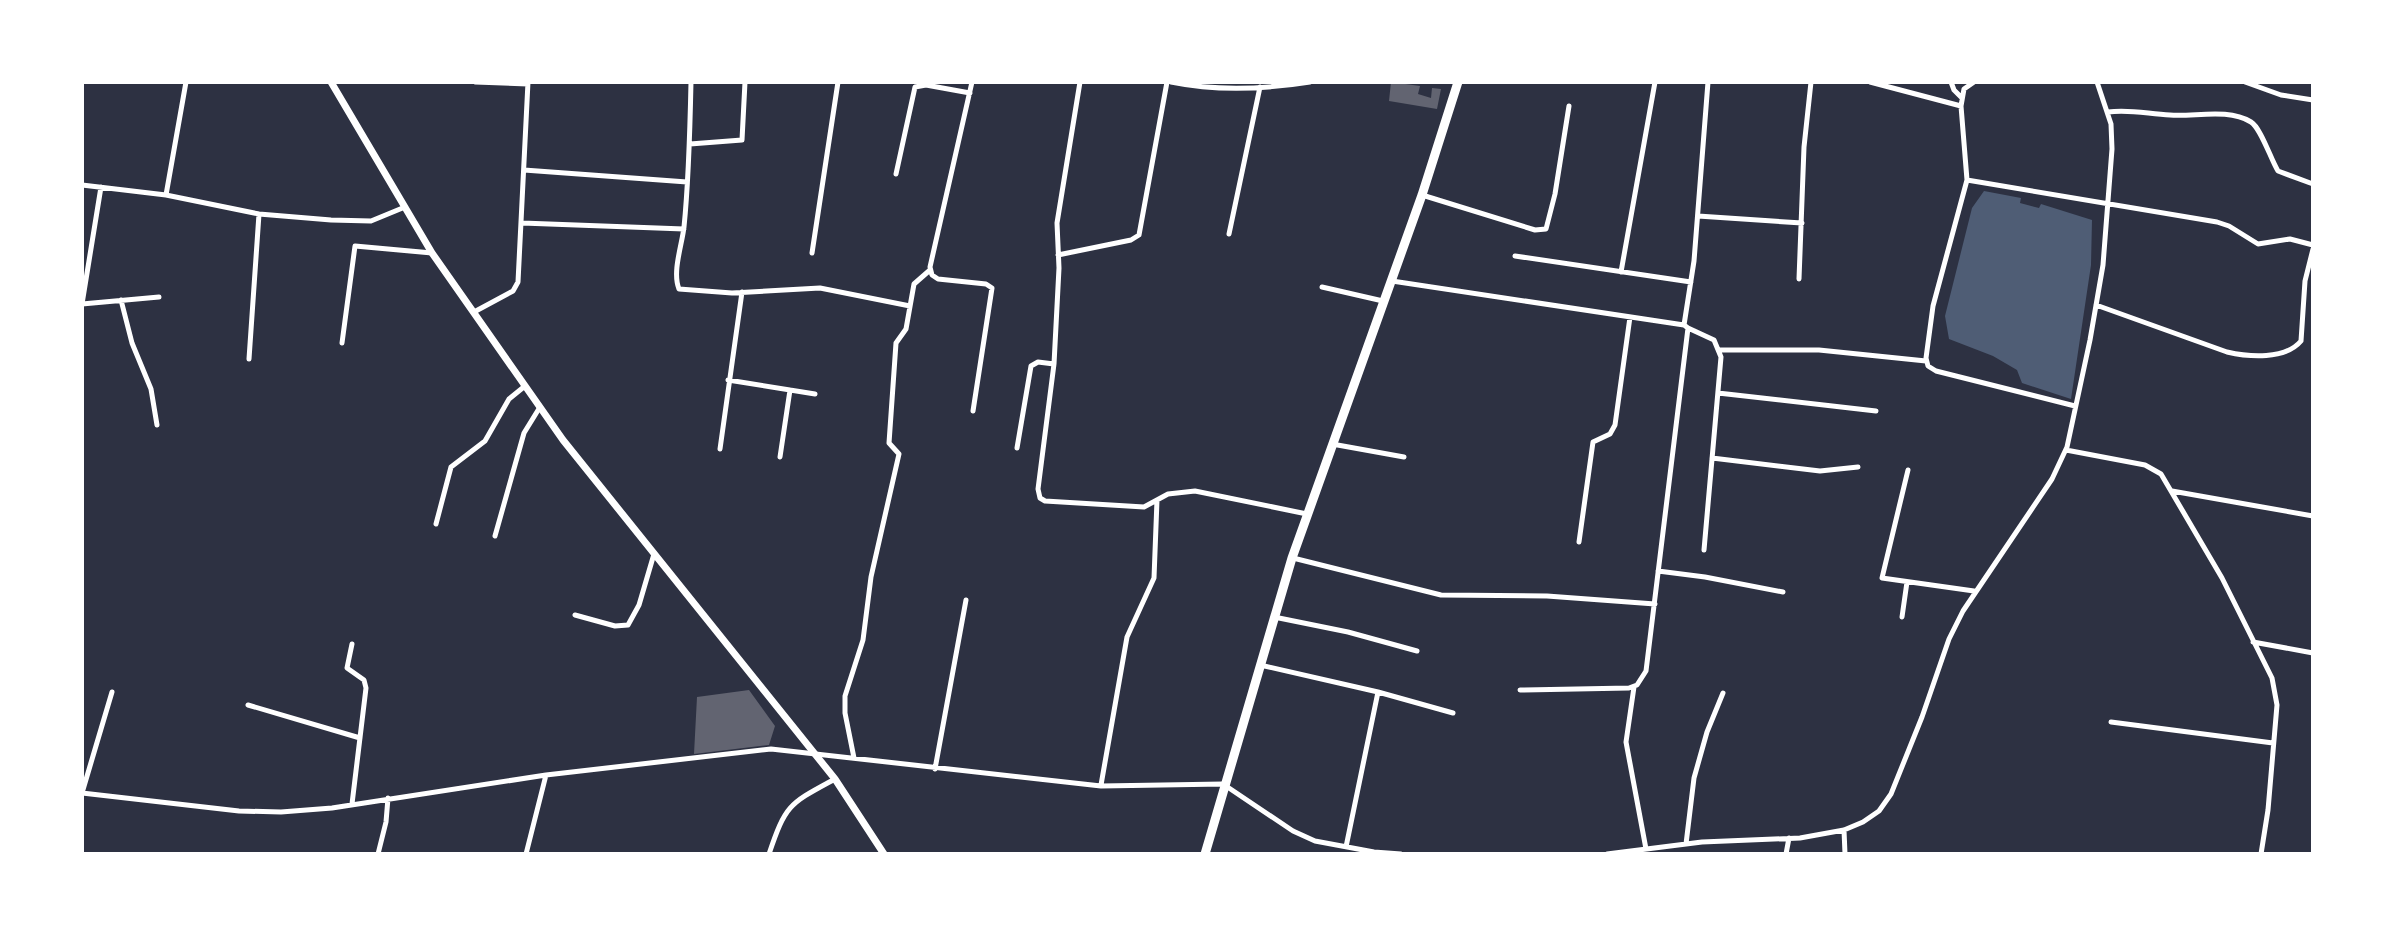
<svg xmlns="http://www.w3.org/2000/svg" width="2395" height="936" font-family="'Space Grotesk',sans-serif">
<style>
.water{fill:#4f5d75}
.building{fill:#626471}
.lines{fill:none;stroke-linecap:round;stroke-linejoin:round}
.minor{stroke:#fff;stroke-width:5}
.secondary{stroke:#fff;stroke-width:7}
.trunk{stroke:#fff;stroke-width:9}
</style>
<rect width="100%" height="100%" fill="#2d3142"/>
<!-- water -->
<path class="water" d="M1984,191L2021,198L2020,203L2039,208L2041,204L2092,220L2091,265L2071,399L2022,383L2017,370L1993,356L1949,339L1945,316L1972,208Z"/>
<!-- building -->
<path class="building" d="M1391,82L1420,86L1418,94L1431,98L1432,88L1441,89L1437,109L1389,101Z
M749,690L775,726L769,745L694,754L697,697Z"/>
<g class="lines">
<!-- minor -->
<path class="minor" d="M475,82L528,84
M691,82C690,130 689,178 684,227C682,245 672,272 679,289L732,293L820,288L910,306
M972,82L930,267L932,275L938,279L986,284L992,288L973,411
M1080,82L1057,223L1059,268L1054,364L1038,489L1040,498L1045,501L1144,507L1168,494L1195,491L1307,514
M1171,82C1215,91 1266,89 1310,82
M1870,82L1961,106L1967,180L1933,306L1926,358L1928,366L1936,371L2075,406
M1951,82L1954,90L1961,97
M2245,82L2281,95L2313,100
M1961,106L1964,89L1974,82
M2108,112C2130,109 2148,114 2170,115C2195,117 2228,108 2251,122C2261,128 2271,160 2278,171L2313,184
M690,144L742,140L745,82
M524,170L687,182
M896,174L915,87L926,85L970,93
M1967,180L2217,222L2229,226L2258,244L2290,239L2313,245
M82,185L166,195L259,214L331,220L371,221L405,207
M166,195L186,82
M1422,195L1535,230L1546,229L1555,194L1569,106
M1698,216L1802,223
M522,223L684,229
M1229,234L1260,87
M812,253L838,82
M1058,255L1131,240L1139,235L1167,82
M1515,256L1691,282
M1621,272L1655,82
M1799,279L1804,147L1811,82
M1392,281L1684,325L1688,328L1646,671L1637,685L1629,688L1520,690
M1322,287L1383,301
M121,300L132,343L151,389L157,425
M82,304L101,187
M82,304L159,297
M2096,305L2227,352C2249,357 2285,360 2301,341L2305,281L2313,249
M474,312L513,291L518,282L528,82
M1684,325L1694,261L1708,82
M1688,328L1714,340L1721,357L1704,550
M342,343L355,246L432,253
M1720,350H1819L1926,361
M249,359L259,214
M728,380L815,394
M1718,393L1876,411
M1332,444L1404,457
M1017,448L1031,366L1038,362L1054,364
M720,449L742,292
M2066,450L2145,465L2161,474L2222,578L2272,678L2277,705L2268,810L2261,854
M780,457L790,390
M1712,458L1820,471L1858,467
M1908,470L1882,578L1974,591
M2172,491L2313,516
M436,524L451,467L485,441L509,399L525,386
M495,536L524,433L540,407
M1579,542L1593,442L1610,434L1615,425L1630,317
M1293,558L1441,595L1547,596L1655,604
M1658,571L1705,577L1783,592
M575,615L615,626L628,625L639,605L654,554
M1274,617L1348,632L1417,651
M1902,617L1907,582
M2253,642L2313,653
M352,644L347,668L364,680L366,688L352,804
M1260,665L1378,692L1453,713
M1634,687L1626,742L1646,849
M248,705L360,738
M2111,722L2273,743
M854,758L845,713V696L863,640L871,577L899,454L889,443L896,343L906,329L914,284L930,270
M935,769L966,600
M1101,785L1127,637L1154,578L1157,500
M82,793L239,811L281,812L332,808L546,775L771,749L1101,786L1223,784L1293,831L1315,841L1374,852L1401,854
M82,793L112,692
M1844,830L1845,854
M1686,844L1694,778L1707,732L1723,693
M1346,847L1378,692
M378,854L386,822L388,798
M526,854L546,775
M769,854C786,804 789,804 835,779
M1607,854L1702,842L1800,838L1844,830L1863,822L1879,811L1891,794L1922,717L1949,639L1963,611L2052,479L2067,447L2090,340L2103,265L2112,149L2111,124L2097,82
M1786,854L1789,838"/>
<!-- secondary -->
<path class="secondary" d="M331,82L432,253L563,440L835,779L884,854"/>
<!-- trunk -->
<path class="trunk" d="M1205,854L1292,558L1422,195L1458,82"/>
</g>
<!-- border -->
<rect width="2395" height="936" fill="none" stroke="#ffffff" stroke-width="168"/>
</svg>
